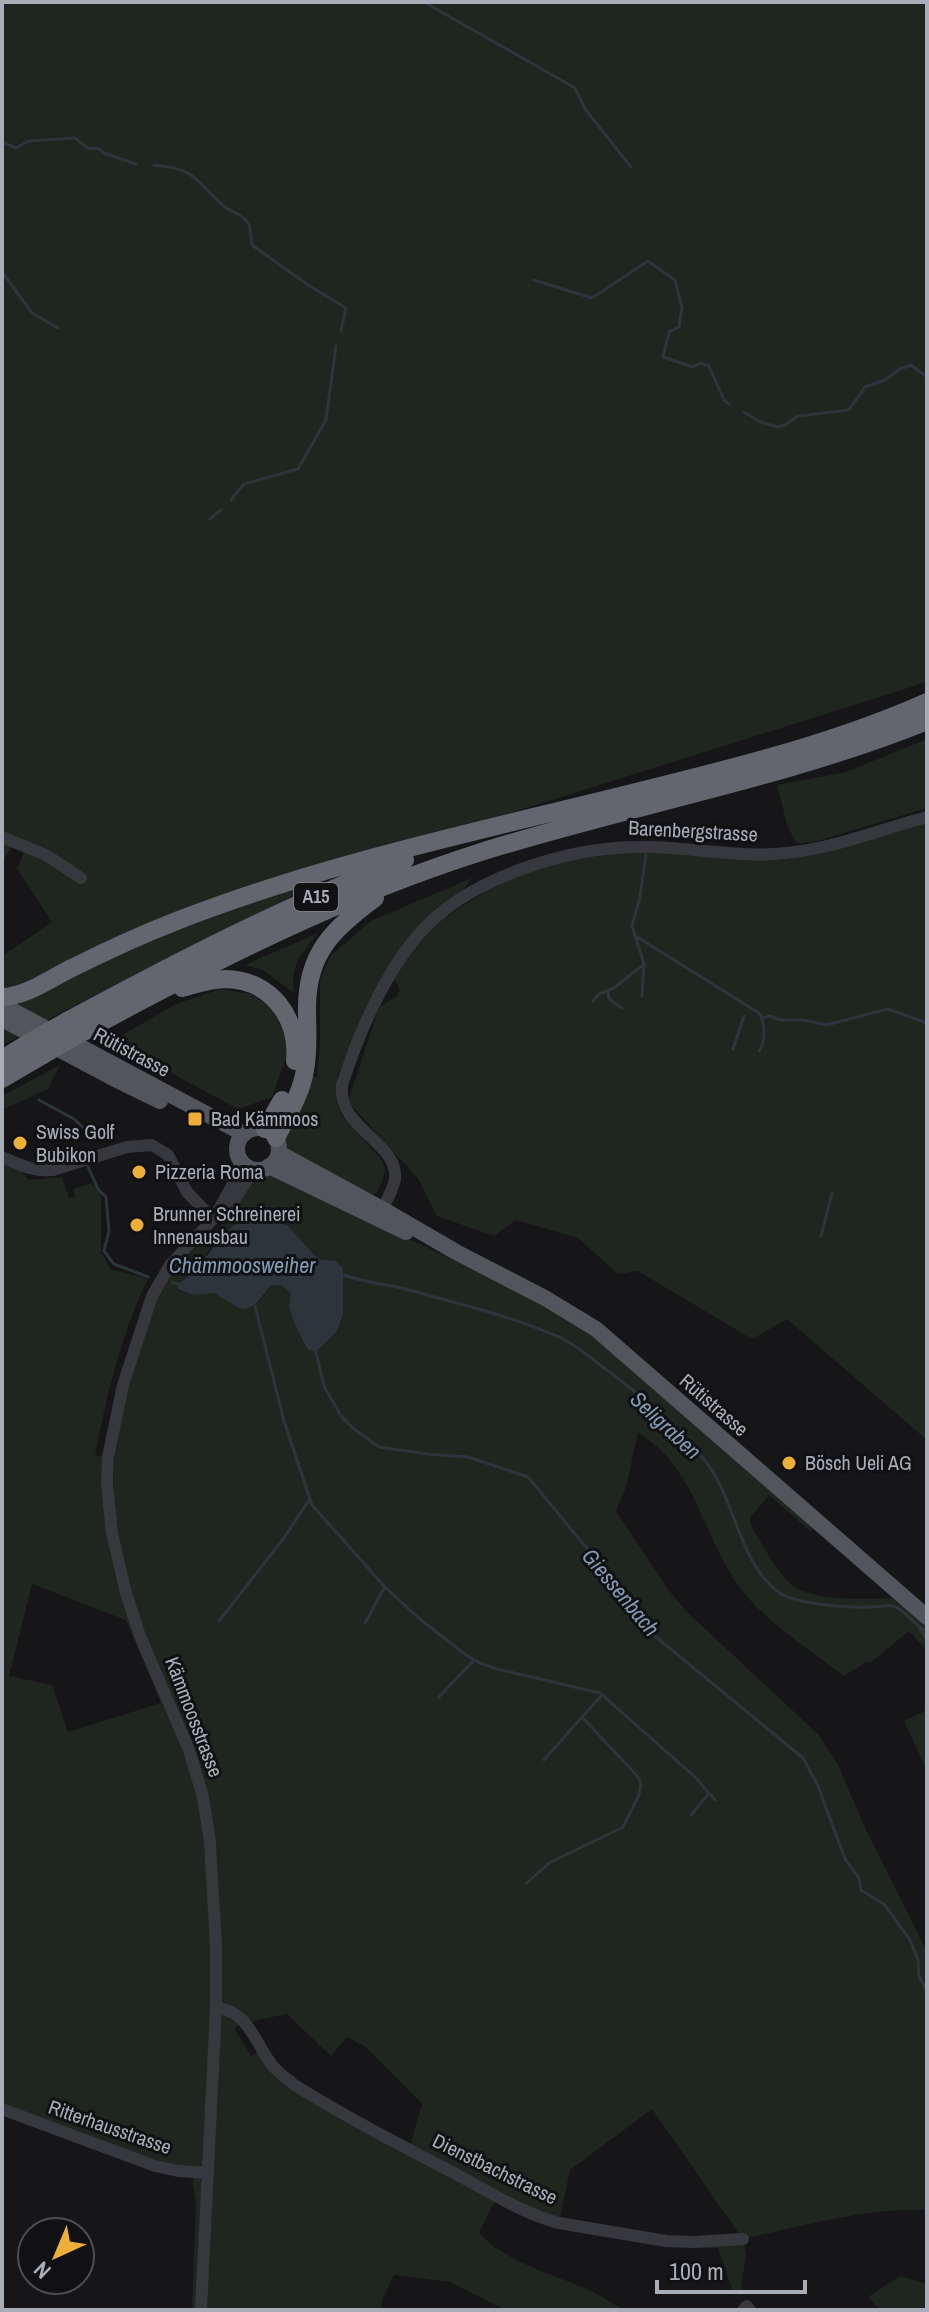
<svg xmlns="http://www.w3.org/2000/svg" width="929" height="2312" font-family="'Archivo Narrow',sans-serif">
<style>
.green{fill:#1e261f;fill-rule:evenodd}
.water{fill:#2c353c}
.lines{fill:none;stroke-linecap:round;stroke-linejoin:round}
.stream{stroke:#2c353c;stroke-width:3}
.minor{stroke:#37383d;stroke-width:12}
.major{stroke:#53555c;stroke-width:16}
.highway{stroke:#63666e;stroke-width:18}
.highway-bridge{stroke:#63666e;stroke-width:18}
.poi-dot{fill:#eeaf38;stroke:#111113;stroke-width:3}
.labels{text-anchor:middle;stroke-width:6;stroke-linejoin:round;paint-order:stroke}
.shield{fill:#111113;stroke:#7b7e86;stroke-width:2}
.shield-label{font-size:18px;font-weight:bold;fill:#a8adb8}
.street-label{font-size:20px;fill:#a8adb8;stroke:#111113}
.poi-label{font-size:20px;fill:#a8adb8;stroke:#111113;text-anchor:start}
.water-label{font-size:22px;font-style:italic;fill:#809bb2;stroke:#111113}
</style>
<rect width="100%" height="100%" fill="#161618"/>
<!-- green -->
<path class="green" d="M2,2H927V682L482,822L326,862L309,888L54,1016L2,1046V953L4,955L52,922L17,868L27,846L15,842L4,859L2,858Z
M927,739V808L814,842L797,843L788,828L777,785L846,772Z
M927,817V1440L787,1319L752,1339L638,1271L618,1274L578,1238L516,1220L494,1236L437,1216L419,1180L351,1105L349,1099L379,1007L397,996L400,990L393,977L415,945L441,920L488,890L489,884L591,852L776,854Z
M472,878L459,895L424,920L390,963L371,999L337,1077L336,1100L341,1115L380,1158C390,1172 382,1179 377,1193L371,1195L284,1149L282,1136L310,1076L317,1077L320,1044V979L331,955L371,921Z
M318,933C301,955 290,964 294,993L263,970L245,965Z
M221,989L251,994L272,1008L284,1033L287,1055L272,1097L238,1109L112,1041L176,1004Z
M60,1065L48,1089L2,1110V1096Z
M2,1160L19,1169L29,1180L62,1177L69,1198L75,1197L73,1189L92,1183L101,1195V1252L111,1269L148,1279C121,1334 107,1395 95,1455L108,1457C107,1518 118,1580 140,1637C158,1682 182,1725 196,1772C216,1835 214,1906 217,1972L222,1970V1950C217,1927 219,1900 218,1877C217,1845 212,1812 204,1781C189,1724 157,1673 138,1617C105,1518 106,1449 138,1350C146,1325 154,1299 169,1277C181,1259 200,1245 216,1230C223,1223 230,1216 236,1207C244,1196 250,1174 267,1172C284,1170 356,1213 376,1223C449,1259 524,1289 593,1333L810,1523L812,1528L810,1531L769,1495L750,1518L752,1528C764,1546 775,1570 792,1585C813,1602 870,1599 896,1598L927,1625V1651L909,1631L870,1663L866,1662L844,1676C814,1653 768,1623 745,1594C703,1544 698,1467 638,1433L626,1487L616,1511L670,1592L687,1612L819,1735L838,1765L866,1830L927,1951V2210C864,2208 804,2226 743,2239L746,2254L740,2295L733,2292L718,2248L663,2246L555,2226L495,2201L479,2233C518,2274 578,2275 622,2310H505L450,2282L394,2275L382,2300L381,2310H192L196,2202L193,2186V2172L164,2168L137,2160L2,2109ZM254,1216C289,1216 292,1240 316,1256C326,1263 335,1257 343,1268V1315L337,1331L316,1352L307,1350C305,1347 289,1311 289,1307C289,1302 291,1298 290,1293L281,1285L270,1286C248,1320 244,1311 214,1293L194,1295L177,1290L178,1284C197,1273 203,1256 217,1241C227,1230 241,1223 254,1216ZM32,1584L126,1620L161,1703L68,1732L52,1685L9,1676ZM287,2014L331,2056L347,2037L366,2047L422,2104L409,2149L329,2106L293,2084L277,2071L262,2049L251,2056L234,2028L244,2022L247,2026L257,2020ZM652,2109L742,2238V2239L666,2241L559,2222L570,2170Z
M927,1710V1771L904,1721Z
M900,2276L927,2284V2310H880L868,2297Z"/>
<!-- water -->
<path class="water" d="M259,1215L288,1226L314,1255L320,1259L336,1261L343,1268V1315L337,1331L316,1352L308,1350C305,1347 289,1311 289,1307C289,1302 291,1298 290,1293L281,1285L270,1286C246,1319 246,1312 214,1293L194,1295L177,1289L178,1284C209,1266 219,1221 259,1215Z"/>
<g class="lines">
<!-- stream -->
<path class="stream" d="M424,2L575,88L585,109L631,167
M2,142L16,148L29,141L75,138L89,149L98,148L104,153L136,164
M154,165C199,169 194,181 224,206C232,213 244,214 249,225C251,231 251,239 252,245L308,285L346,308L341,331
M2,272L32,313L58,328
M534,280L592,298L648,261L675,280L682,308L679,327L669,332L663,357L693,367L700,363L709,366L724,400L729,404
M744,412L760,422L778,427L785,425L798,416L849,410L865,387L885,380L900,369L911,365L927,377
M231,500L244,484L298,469L326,420L336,346
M210,519L221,510
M634,935L759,1013C765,1023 766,1042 759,1051
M608,991L609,999L622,1008
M642,996L644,964L632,926L640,897L646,855
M593,1001L599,994L614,988L644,964
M762,1018L770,1016L780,1020H804L826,1025L888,1009L927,1023
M733,1049L744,1016
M39,1100L74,1119L84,1128
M88,1167L98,1189L106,1197L109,1231L104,1251L114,1264L148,1277
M821,1236L832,1193
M344,1275C365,1283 387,1284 409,1290C459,1304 511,1316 559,1337C576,1345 590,1357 604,1368C641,1395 677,1426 706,1462C736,1500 739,1565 780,1593C796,1604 848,1608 869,1607C876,1607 885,1605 893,1606C906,1610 914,1626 927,1631
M172,1283L178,1284
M255,1306L284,1421L312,1505L385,1587L421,1620L466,1655L480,1663L497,1669L600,1693L695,1777L715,1800
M316,1352L324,1386L341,1416L354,1429L379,1447L428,1454L468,1457L528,1477L595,1558L656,1637L803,1758L818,1786L845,1859L859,1878L861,1890L885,1905L910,1940L918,1960L919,1976L927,1991
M219,1621L284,1538L309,1500
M365,1623L384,1588
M920,1629L927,1639
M438,1698L474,1660
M544,1760L581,1718
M691,1815L709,1793
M527,1883L549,1863L623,1827L639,1795L641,1785L639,1778L582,1717L603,1694"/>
<!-- minor -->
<path class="minor" d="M2,837L46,855L81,878
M2,1157C20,1165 34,1172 53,1170L127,1147L152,1145L168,1155L187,1192L213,1219
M217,1213L244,1164
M380,1213C385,1203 393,1191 395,1179C399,1142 337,1129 342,1085C358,1035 384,974 419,934C468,878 567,847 640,847C685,846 729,857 774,854C829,851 874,831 927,817
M216,2008C248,2010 255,2043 272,2065C277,2071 284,2077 291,2082
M293,2084C344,2116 398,2144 452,2172C486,2190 521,2213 559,2223L666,2241L694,2242L743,2239
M2,2109L155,2166L178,2171L208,2173
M201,2310L216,2008V1946L210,1842L203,1797L189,1750L140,1636L126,1593L112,1533L107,1484L108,1457L123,1385L152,1296L170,1265L213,1219L232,1204L254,1169
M743,2310L747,2306L750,2310"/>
<!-- major -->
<path class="major" d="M2,1005L244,1134
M2,1019L113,1078L160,1101
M237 1149a21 21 0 1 1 42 0a21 21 0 1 1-42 0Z
M279,1153L382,1209L456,1252L545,1298L596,1329L927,1617
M269,1166L406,1232"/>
<!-- highway -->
<path class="highway" d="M182,988C197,984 211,979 226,979C271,980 299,1018 295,1061
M2,997C26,997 52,977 74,967C108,950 143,934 179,920C336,859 504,826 668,784C756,762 844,739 927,702
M67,1021C177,962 288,904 405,860
M85,1031C212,962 342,896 481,852C630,805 780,780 927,721
M2,1059L25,1045
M2,1079L43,1055
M265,1129L282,1100
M276,1138C287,1116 301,1095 305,1070C309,1050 307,1029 307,1008C307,953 333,929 375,898"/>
<!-- highway-bridge -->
<path class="highway-bridge" d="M25,1045L67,1021
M43,1055L85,1031"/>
</g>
<!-- markers -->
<g class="poi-dot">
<rect x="187" y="1111" width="16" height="16" rx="4"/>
<circle cx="20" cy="1143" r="8"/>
<circle cx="139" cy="1172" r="8"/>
<circle cx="137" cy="1225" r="8"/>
<circle cx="789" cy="1463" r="8"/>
</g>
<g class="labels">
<!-- shield labels -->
<rect class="shield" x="294" y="883" width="44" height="28" rx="6"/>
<g class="shield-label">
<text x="316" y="903">A15</text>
</g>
<!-- street labels -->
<g class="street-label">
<text transform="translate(693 831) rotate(3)" y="7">Barenbergstrasse</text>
<text transform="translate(132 1052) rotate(28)" y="7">Rütistrasse</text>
<text transform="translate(714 1405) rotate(41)" y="7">Rütistrasse</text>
<text transform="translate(194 1717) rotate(69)" y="7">Kämmoosstrasse</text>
<text transform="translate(110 2127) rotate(19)" y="7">Ritterhausstrasse</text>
<text transform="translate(495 2169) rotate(26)" y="7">Dienstbachstrasse</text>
</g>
<!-- poi labels -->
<g class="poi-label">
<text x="211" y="1126">Bad Kämmoos</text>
<text x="36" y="1139">Swiss Golf<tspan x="36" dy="23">Bubikon</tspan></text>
<text x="155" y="1179">Pizzeria Roma</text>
<text x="153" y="1221">Brunner Schreinerei<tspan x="153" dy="23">Innenausbau</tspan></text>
<text x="805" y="1470">Bösch Ueli AG</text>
</g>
<!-- water labels -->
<g class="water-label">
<text x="242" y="1273">Chämmoosweiher</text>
<text transform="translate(666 1425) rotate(43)" y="8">Seligraben</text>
<text transform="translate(621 1592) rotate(50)" y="8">Giessenbach</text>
</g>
</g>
<!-- border -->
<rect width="929" height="2312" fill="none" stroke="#a8adb8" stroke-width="8"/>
<!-- north arrow -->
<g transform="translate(56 2256) rotate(224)"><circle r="38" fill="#111113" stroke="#4d4f55" stroke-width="2"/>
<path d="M0-6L14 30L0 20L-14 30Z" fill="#eeaf38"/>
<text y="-12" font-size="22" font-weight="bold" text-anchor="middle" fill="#a8adb8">N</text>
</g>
<!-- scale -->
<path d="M657 2280v12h148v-12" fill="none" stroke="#a8adb8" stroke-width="4"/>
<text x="669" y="2280" font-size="24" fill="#a8adb8" stroke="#111113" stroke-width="6" paint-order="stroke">100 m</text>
</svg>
